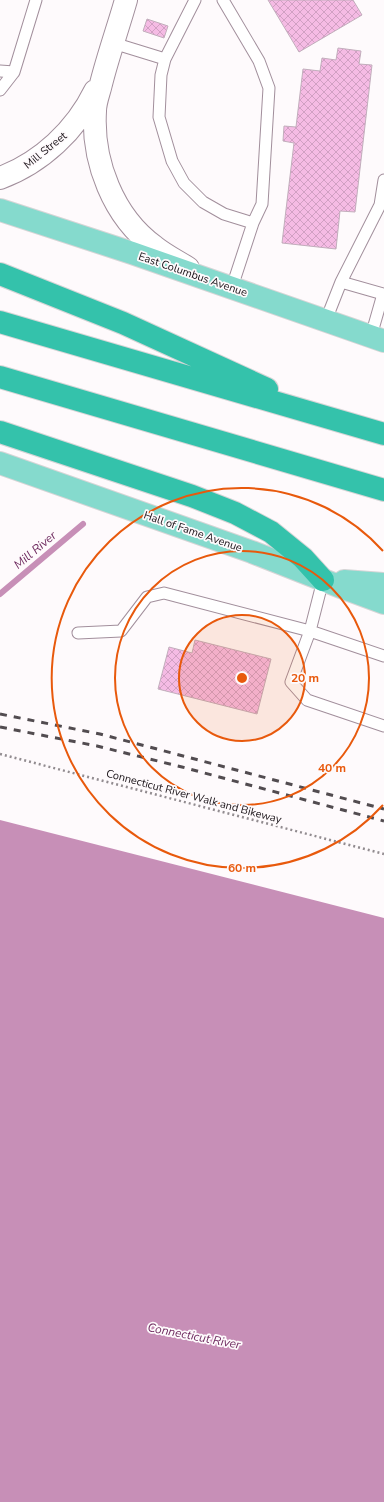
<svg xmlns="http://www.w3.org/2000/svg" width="384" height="1502" font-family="'Nunito Sans',sans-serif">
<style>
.water{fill:#c78fb7}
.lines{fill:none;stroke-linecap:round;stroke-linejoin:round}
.stream{stroke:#c78fb7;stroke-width:6}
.building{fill:url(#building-cross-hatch);stroke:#c2aebc}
.service-casing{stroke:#a28f9c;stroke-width:13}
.tertiary-casing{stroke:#a28f9c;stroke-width:24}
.primary-casing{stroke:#d6d5d6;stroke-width:24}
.motorway-casing{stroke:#d6d5d6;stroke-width:24}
.path{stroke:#928c90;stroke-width:2.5;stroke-dasharray:2 3;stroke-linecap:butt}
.service{stroke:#fff;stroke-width:11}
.tertiary{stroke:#fff;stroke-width:22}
.primary{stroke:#85dacd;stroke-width:22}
.motorway{stroke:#34c2ab;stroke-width:22}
.rail{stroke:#524c50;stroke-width:3;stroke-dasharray:7 7;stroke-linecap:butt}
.ring{fill:none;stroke:#e8590c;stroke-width:2}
.labels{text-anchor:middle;stroke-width:3.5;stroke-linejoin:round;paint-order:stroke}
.street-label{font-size:11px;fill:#1b1419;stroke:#fefafc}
.water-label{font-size:12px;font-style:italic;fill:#712e62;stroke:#fefafc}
.centre{fill:#e8590c;stroke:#fefafc;stroke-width:2}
.ring-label{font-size:12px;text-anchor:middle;font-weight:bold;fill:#e8590c;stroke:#fefafc;stroke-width:3.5;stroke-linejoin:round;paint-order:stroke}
</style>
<defs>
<pattern id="building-cross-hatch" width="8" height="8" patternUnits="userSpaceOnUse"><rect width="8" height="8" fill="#f5bbe4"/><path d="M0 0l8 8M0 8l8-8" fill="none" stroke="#d1a0c3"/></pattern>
</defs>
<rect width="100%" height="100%" fill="#fefafc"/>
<!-- water -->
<path class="water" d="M0,820L384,918V1502H0Z"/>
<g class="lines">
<!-- stream -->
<path class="stream" d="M0,594L83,524"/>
</g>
<!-- building -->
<path class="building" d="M268,0H353L362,15L299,52Z
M147,19L168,26L164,38L143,31Z
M338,48L361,51L359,64L372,65L355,212L340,211L336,249L282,243L294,143L283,141L284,126L296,127L303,69L320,71L322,58L336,60Z
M195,640L271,659L257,714L158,689L169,647L192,653Z"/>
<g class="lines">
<defs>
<path id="service" d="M113,43L165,59L161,75L159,117L172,161L184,183L203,202L224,214L253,223L262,204L269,88L259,61L223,0
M165,59L195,0
M0,71L14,72L36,0
M0,90L14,72
M341,282L383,294L371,336
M232,287L253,223
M326,320L341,282L380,205L384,180
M323,580L310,631L291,682L307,700L384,726
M78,633L121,631L147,597L164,593L310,631L384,656"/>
<path id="tertiary" d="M126,0C118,28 108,56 101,84C99,93 95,102 95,111C92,161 113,217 155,247C165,255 177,261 188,268
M0,178C41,163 76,130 95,91"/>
<path id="primary" d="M0,210L132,253L384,341
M0,463L252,552L341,587L384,603
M344,581L384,584"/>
<path id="motorway" d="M0,274L123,323L267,389
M0,322L384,434
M0,377L384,490
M0,432L192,496L235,513L271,532L303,558L323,580"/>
</defs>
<!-- service casing -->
<use href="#service" class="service-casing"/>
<!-- tertiary casing -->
<use href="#tertiary" class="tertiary-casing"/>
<!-- primary casing -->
<use href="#primary" class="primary-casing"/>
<!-- motorway casing -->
<use href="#motorway" class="motorway-casing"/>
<!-- path -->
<path class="path" d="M0,754L384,854"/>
<!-- service -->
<use href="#service" class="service"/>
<!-- tertiary -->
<use href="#tertiary" class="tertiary"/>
<!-- primary -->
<use href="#primary" class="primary"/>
<!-- motorway -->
<use href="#motorway" class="motorway"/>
<!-- rail -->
<path class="rail" d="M0,714L100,734L384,809
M0,727L97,746L182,767L384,821"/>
</g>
<!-- distance rings -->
<circle cx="242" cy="678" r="63" fill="#e8590c" fill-opacity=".12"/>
<g class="ring">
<circle cx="242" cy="678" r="63"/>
<circle cx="242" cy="678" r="127"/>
<path d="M383 805A190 190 0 1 1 383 551"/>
</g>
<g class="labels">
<!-- street labels -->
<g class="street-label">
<text transform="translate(45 150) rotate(-39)" y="4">Mill Street</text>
<text transform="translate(193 274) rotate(19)" y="4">East Columbus Avenue</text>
<text transform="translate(193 531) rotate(19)" y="4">Hall of Fame Avenue</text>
<text transform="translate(194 796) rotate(15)" y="4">Connecticut River Walk and Bikeway</text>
</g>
<!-- water labels -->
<g class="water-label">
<text transform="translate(35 550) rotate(-40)" y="4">Mill River</text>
<text transform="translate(194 1336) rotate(11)" y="4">Connecticut River</text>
</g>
</g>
<circle cx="242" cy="678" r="6" class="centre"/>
<g class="ring-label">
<text x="305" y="682">20 m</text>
<text x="332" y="772">40 m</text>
<text x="242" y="872">60 m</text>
</g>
</svg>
